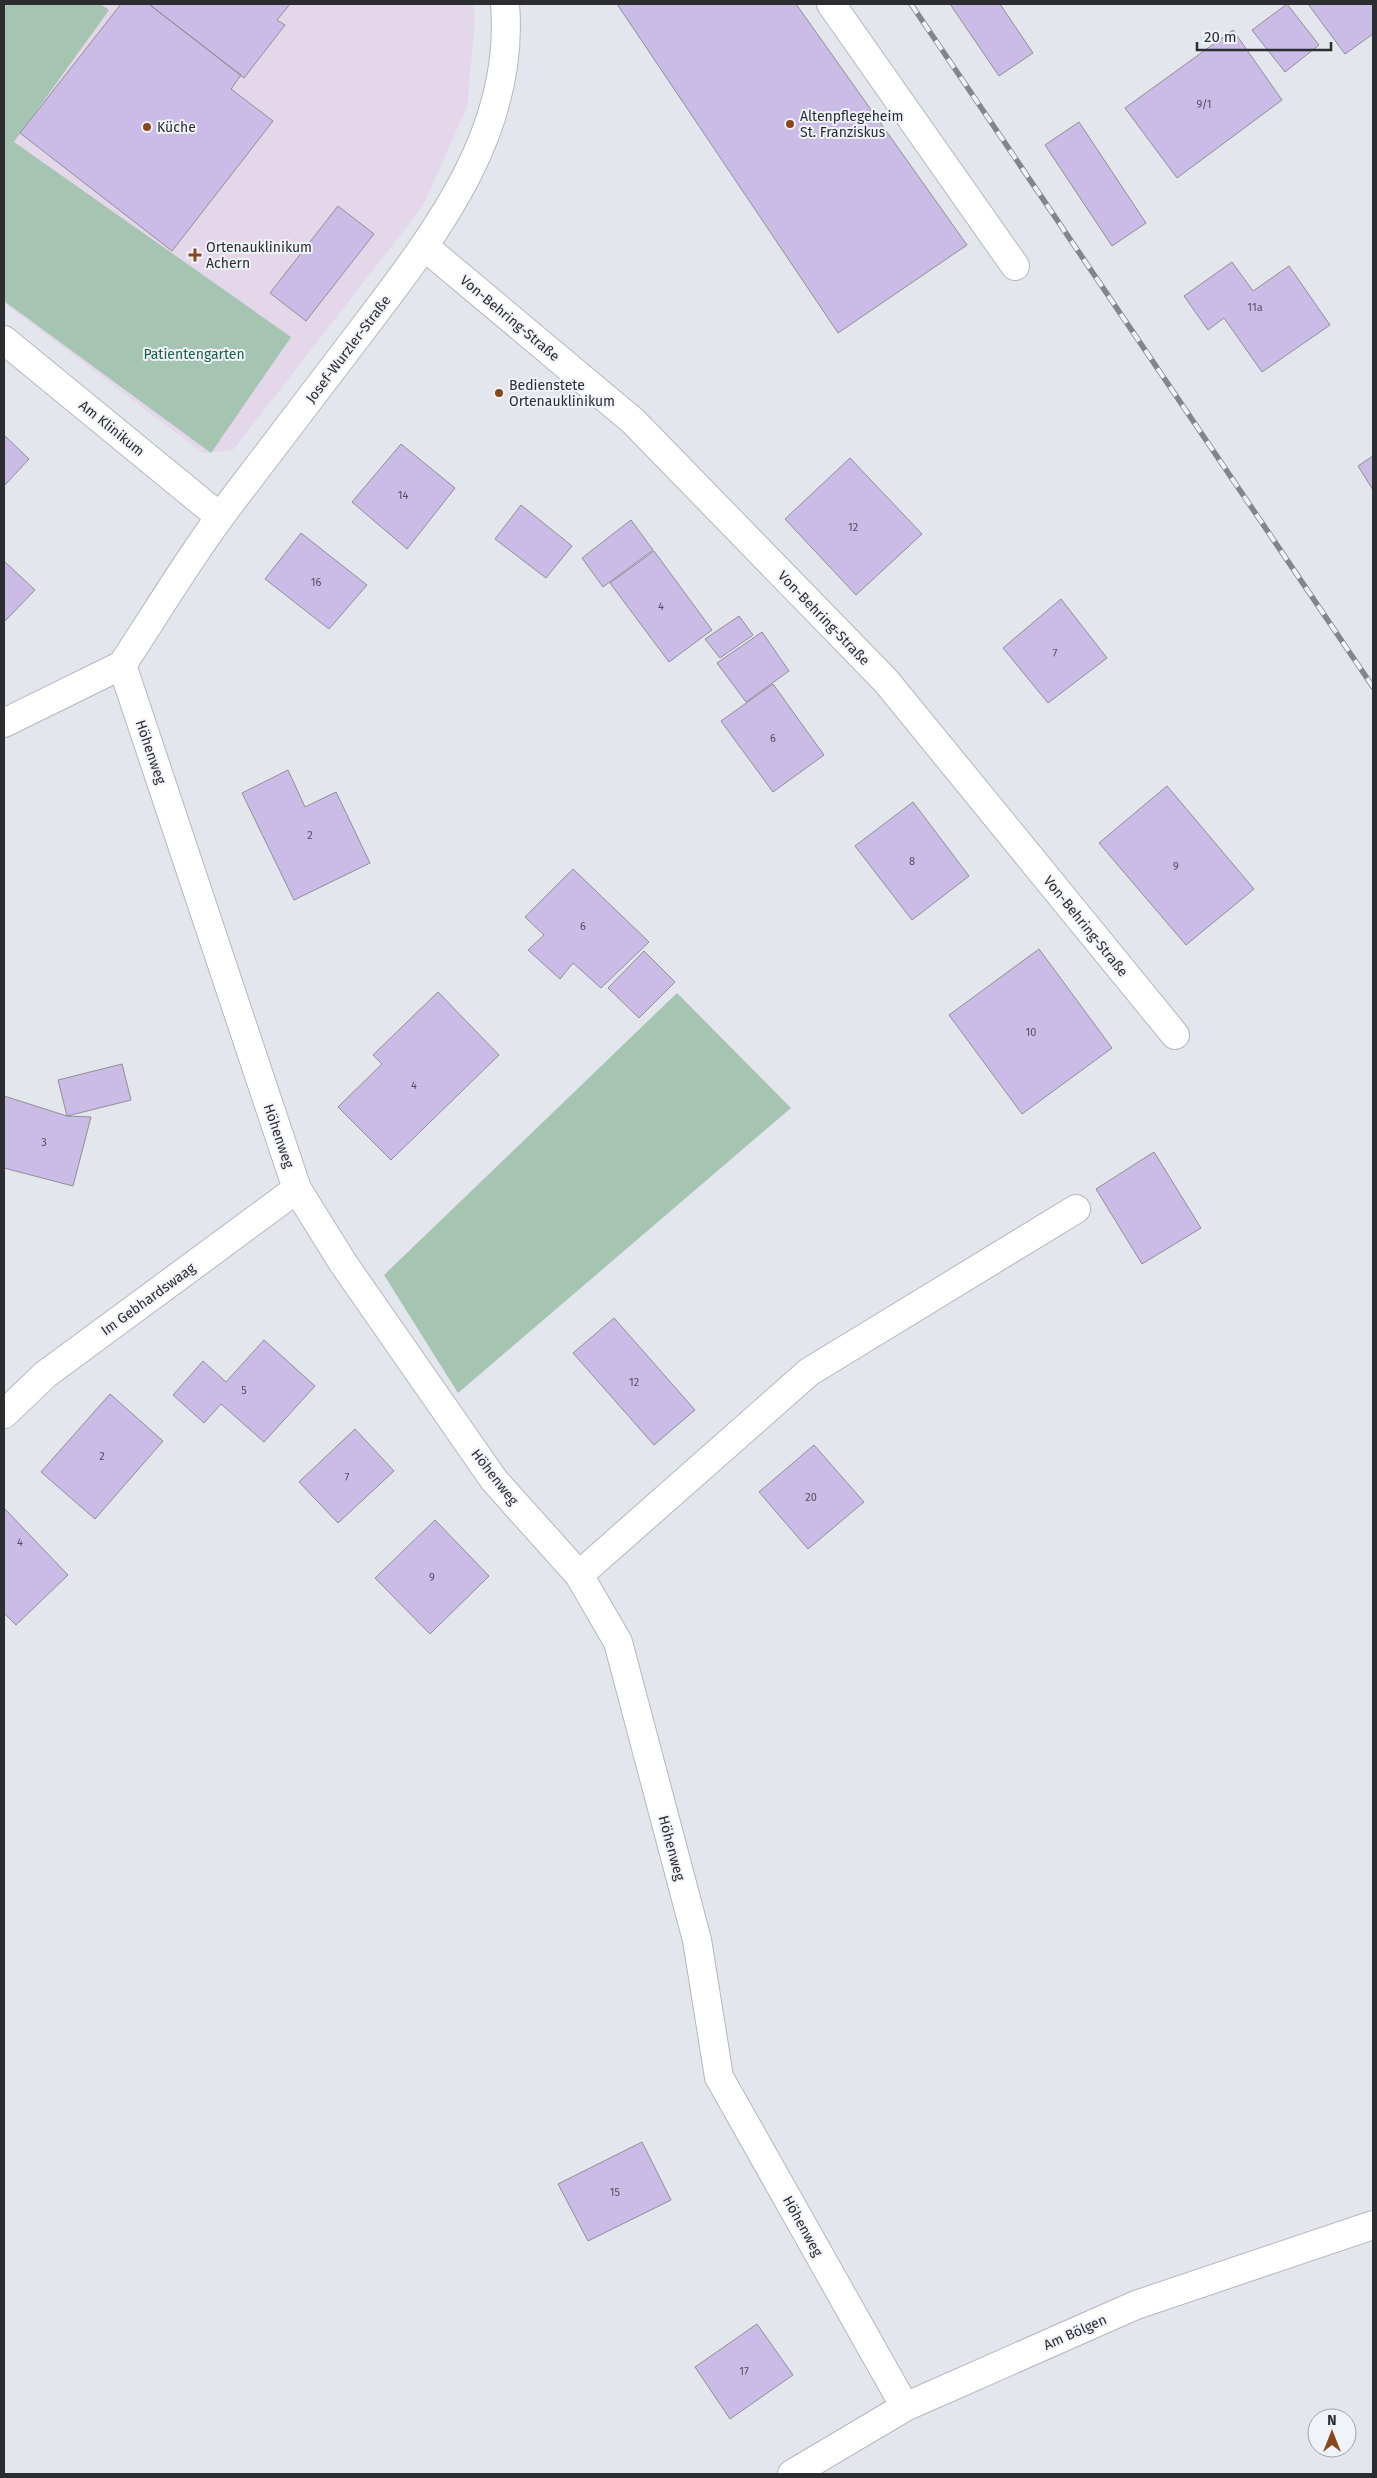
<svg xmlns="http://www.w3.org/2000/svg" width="1377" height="2478" font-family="'Fira Sans',sans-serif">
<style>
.medical{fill:#e4d7ea}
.green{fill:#a5c4b1}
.building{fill:#cabce7;stroke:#908e95}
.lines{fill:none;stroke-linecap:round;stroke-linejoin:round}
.minor-casing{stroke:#b4b7be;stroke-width:30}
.minor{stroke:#fff;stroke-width:28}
.rail-casing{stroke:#838589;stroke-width:5.5}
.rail{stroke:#f0f3fa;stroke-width:4;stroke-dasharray:11;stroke-linecap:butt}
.poi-dot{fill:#8b471b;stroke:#f0f3fa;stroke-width:2}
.labels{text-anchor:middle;stroke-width:4;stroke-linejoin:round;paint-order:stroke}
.number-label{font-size:11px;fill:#54515e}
.poi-label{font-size:14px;fill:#2c2d30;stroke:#f0f3fa;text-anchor:start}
.street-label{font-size:14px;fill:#2c2d30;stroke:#f0f3fa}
.park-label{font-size:14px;fill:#186340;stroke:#f0f3fa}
</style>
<rect width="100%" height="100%" fill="#e3e6ed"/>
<!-- medical -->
<path class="medical" d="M4,4H473L475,20L467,107L423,206L233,450L203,453L4,303Z"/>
<!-- green -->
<path class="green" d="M4,4H100L109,10L14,142L291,337L211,453L4,301Z
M677,993L791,1108L458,1393L384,1275Z"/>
<!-- building -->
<path class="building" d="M121,4H152L150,5L241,75L231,89L273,121L172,251L20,133Z
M152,4H290L277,20L285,25L244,78L150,5Z
M617,4H796L967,245L838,333Z
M950,4H1000L1033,53L999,76Z
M1287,4L1319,45L1285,72L1252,30Z
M1308,4H1373V34L1345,54Z
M1233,30L1282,100L1177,178L1125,108Z
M1079,122L1146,223L1112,246L1045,145Z
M338,206L374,234L306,321L270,293Z
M1232,262L1253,291L1289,266L1330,325L1262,372L1224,318L1208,330L1184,296Z
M4,435L29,459L4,486Z
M401,444L455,488L407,549L352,502Z
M1373,456V490L1358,466Z
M850,458L922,534L856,595L785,519Z
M521,505L572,546L546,578L495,539Z
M631,520L653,550L603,587L582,558Z
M301,533L367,585L329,629L265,579Z
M654,551L712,630L669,662L610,583Z
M4,561L35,590L4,622Z
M1061,599L1107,658L1048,703L1003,648Z
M739,616L753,635L720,658L705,639Z
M762,632L789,671L746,702L717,663Z
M773,684L824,755L773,792L721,721Z
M288,770L305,807L336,792L370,863L294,900L242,793Z
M1167,786L1254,889L1186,945L1099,843Z
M913,802L969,876L912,920L855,846Z
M573,869L649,942L601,988L573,963L560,979L528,950L544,935L525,917Z
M1039,949L1112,1048L1022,1114L949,1015Z
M644,951L675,982L639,1018L608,988Z
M438,992L499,1055L391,1160L338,1107L382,1064L373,1055Z
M122,1064L131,1100L67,1116L58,1080Z
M4,1096L67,1116L91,1117L73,1186L4,1168Z
M1154,1152L1201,1228L1142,1264L1096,1189Z
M614,1318L695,1410L654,1445L573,1353Z
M264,1340L315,1386L264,1442L221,1404L204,1423L173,1395L203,1361L226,1382Z
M110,1394L163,1441L95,1519L41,1472Z
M355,1429L394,1471L338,1523L299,1482Z
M814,1445L864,1502L808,1549L759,1492Z
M4,1508L68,1575L16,1625L4,1613Z
M435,1520L489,1576L430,1634L375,1578Z
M642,2142L671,2200L588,2241L558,2184Z
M757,2324L793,2375L730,2419L695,2367Z"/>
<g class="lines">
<defs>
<path id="minor" d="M831,4L1015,266
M425,247L633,421L886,681L1175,1035
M4,340L220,517
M122,665L297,1189L343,1263L494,1480L579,1575L618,1642L697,1940L719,2077L905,2407
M122,665C159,609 194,550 235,497C275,444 316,391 356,338C431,239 516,135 505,4
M4,723L122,665
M4,1414L46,1374L297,1189
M579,1575L809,1372L1076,1209
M792,2474L905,2407L1136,2305L1373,2225"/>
</defs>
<!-- minor casing -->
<use href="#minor" class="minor-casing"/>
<!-- minor -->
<use href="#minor" class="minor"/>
<defs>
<path id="rail" d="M911,4L1373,687"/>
</defs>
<!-- rail casing -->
<use href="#rail" class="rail-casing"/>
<!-- rail -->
<use href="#rail" class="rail"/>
</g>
<!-- markers -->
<g class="poi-dot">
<circle cx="790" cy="124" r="5"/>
<circle cx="147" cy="127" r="5"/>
<path d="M192.5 247.5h5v5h5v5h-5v5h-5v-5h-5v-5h5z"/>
<circle cx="499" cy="393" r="5"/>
</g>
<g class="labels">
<!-- number labels -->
<g class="number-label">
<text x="1204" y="108">9/1</text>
<text x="1255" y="311">11a</text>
<text x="403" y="499">14</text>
<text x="853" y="531">12</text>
<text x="316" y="586">16</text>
<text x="661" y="610">4</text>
<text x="1055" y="657">7</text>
<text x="773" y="742">6</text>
<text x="310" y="839">2</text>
<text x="912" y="865">8</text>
<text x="1176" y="870">9</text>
<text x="583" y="930">6</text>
<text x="1031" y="1036">10</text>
<text x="414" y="1089">4</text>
<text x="44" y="1146">3</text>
<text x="634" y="1386">12</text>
<text x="244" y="1394">5</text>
<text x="102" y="1460">2</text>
<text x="347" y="1481">7</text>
<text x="811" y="1501">20</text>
<text x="20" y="1546">4</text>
<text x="432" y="1581">9</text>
<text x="615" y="2196">15</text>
<text x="744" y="2375">17</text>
</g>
<!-- poi labels -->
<g class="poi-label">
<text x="800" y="121">Altenpflegeheim<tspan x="800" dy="16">St. Franziskus</tspan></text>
<text x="157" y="132">Küche</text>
<text x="206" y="252">Ortenauklinikum<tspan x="206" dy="16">Achern</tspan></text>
<text x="509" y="390">Bedienstete<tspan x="509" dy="16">Ortenauklinikum</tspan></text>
</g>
<!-- street labels -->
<g class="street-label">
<text transform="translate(510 318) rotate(40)" y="5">Von-Behring-Straße</text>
<text transform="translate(348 349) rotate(-53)" y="5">Josef-Wurzler-Straße</text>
<text transform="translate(112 428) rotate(39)" y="5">Am Klinikum</text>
<text transform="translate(824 618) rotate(46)" y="5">Von-Behring-Straße</text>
<text transform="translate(151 752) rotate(71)" y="5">Höhenweg</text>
<text transform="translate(1086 926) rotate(51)" y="5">Von-Behring-Straße</text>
<text transform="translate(279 1136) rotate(71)" y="5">Höhenweg</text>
<text transform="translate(148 1299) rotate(-36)" y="5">Im Gebhardswaag</text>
<text transform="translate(495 1477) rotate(52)" y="5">Höhenweg</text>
<text transform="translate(672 1848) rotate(75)" y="5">Höhenweg</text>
<text transform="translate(803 2226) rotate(61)" y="5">Höhenweg</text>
<text transform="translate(1075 2332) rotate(-24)" y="5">Am Bölgen</text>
</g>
<!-- park labels -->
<g class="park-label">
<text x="194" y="359">Patientengarten</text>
</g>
</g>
<!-- border -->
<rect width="1377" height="2478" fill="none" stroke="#2c2d30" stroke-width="10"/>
<!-- north arrow -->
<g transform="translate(1332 2433)"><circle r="24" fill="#f0f3fa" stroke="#a2a4a9"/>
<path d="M0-4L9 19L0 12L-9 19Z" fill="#8b471b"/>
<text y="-8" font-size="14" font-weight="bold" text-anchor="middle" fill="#2c2d30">N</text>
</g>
<!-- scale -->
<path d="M1197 42v8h134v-8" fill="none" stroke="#2c2d30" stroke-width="2.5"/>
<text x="1204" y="42" font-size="15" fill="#2c2d30" stroke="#f0f3fa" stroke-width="4" paint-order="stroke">20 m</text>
</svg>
